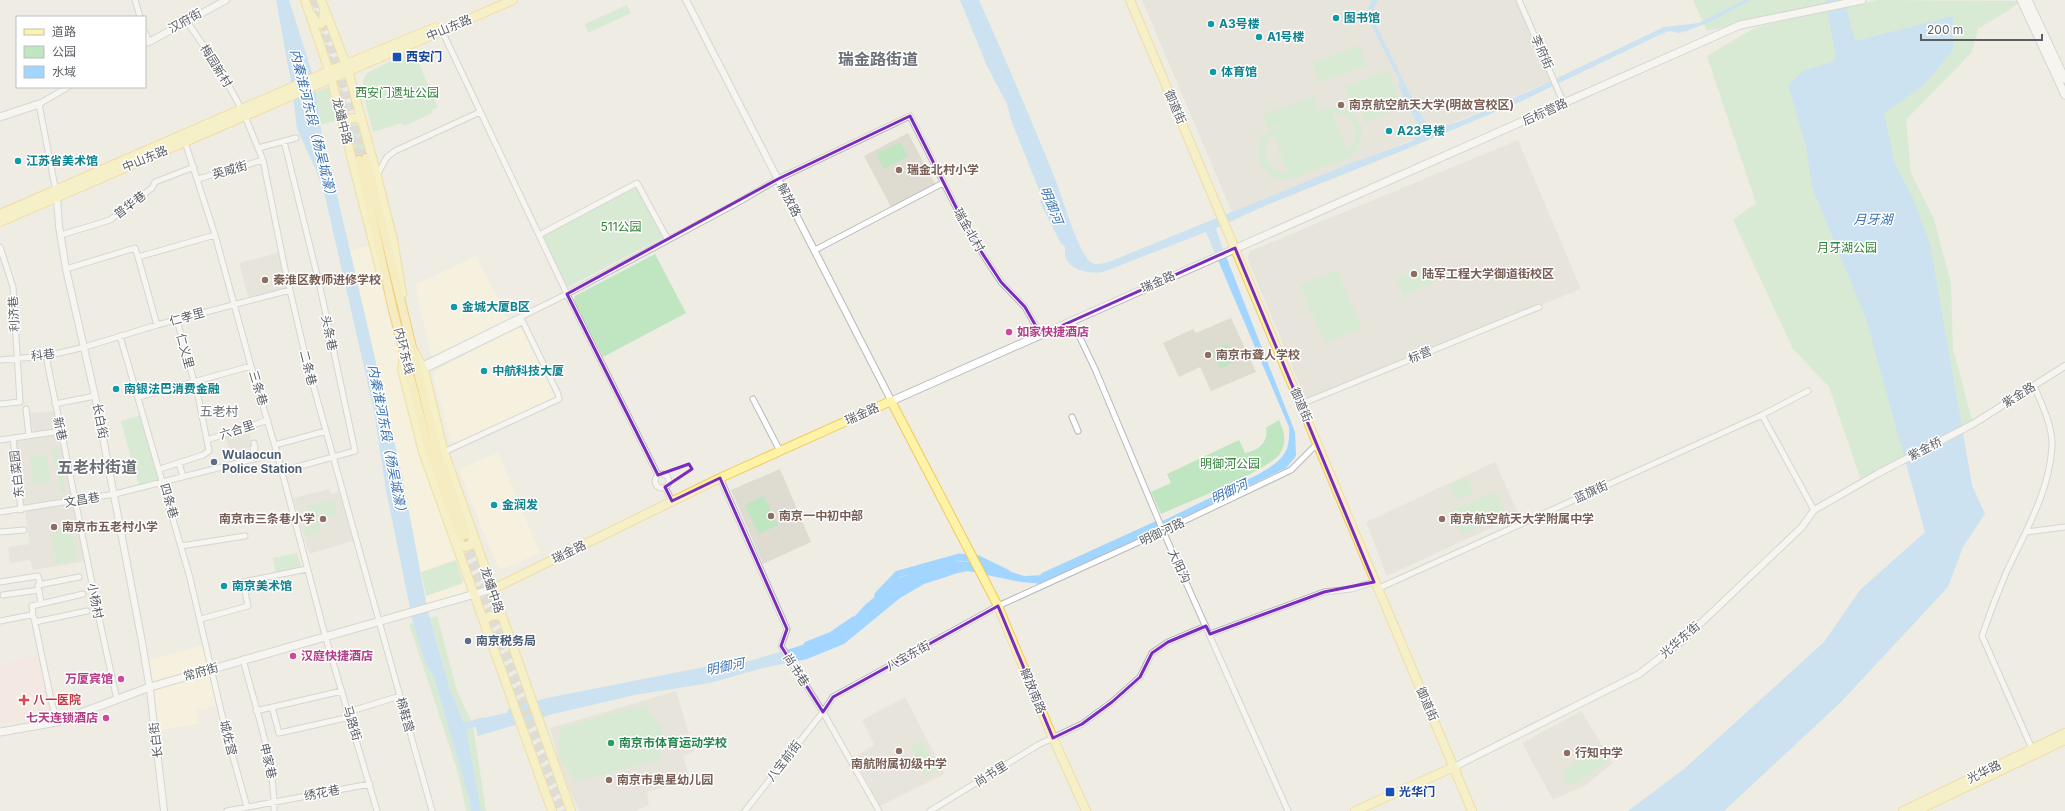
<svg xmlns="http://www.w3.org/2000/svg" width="2065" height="811" font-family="Inter,'Noto Sans SC',sans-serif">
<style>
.commercial{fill:#fef6d8}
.education{fill:#dedbd1}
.medical{fill:#fbe2df}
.green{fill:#bfe6c0;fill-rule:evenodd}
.water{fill:#a2d5ff}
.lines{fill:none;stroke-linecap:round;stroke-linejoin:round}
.river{stroke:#a2d5ff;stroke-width:7}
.trunk-tunnel{stroke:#c9c9c3;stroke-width:8;stroke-dasharray:8 4;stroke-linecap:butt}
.minor-casing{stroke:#b6b9bd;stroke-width:7}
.tertiary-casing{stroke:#b6b9bd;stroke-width:8}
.secondary-casing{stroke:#b7babf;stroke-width:9}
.primary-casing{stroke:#f2ca58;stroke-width:10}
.trunk-casing{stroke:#f1aa00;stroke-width:10}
.minor{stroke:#fff;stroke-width:5}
.tertiary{stroke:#fff;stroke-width:6}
.secondary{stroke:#fff;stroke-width:7}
.primary{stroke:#fff3a7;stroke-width:8}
.trunk{stroke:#feeb99;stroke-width:8}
.marked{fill:none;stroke:#7b2cbf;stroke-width:3;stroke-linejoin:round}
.culture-dot{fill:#0f9aa8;stroke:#fff;stroke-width:1.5}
.transit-dot{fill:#1a4fb4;stroke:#fff;stroke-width:1.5}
.education-dot{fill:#8d6e63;stroke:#fff;stroke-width:1.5}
.hotel-dot{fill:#d1479c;stroke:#fff;stroke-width:1.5}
.service-dot{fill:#5c6f8a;stroke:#fff;stroke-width:1.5}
.health-dot{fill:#e0444e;stroke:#fff;stroke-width:1.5}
.leisure-dot{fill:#2e9e5b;stroke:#fff;stroke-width:1.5}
.labels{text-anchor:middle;stroke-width:3;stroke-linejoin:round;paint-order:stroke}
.culture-label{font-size:12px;font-weight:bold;fill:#0d838f;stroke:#fff;text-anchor:start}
.street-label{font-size:12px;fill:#5b5f64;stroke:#fff}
.transit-label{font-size:12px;font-weight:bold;fill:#164399;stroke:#fff;text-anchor:start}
.park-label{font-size:12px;fill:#338339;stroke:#fff}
.education-label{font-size:12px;font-weight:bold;fill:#785e54;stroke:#fff;text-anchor:start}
.hotel-label{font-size:12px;font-weight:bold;fill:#b23c85;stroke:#fff;text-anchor:start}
.service-label{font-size:12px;font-weight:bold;fill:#4e5e75;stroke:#fff;text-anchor:start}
.health-label{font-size:12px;font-weight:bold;fill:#be3a42;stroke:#fff;text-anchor:start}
.leisure-label{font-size:12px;font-weight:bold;fill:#27864d;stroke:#fff;text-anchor:start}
.water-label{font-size:13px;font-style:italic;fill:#3e74b2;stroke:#fff}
.neighbourhood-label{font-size:13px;fill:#6c7176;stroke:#fff}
.district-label{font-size:16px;font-weight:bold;fill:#6c7176;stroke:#fff}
</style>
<rect width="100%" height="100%" fill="#eeece3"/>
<!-- commercial -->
<path class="commercial" d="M373,244L402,369L470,586L441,609L428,612L402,475L350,251Z
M476,256L510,322L432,359L415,285Z
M518,328L524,329L557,397L554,400L459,442L451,441L434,379V371Z
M498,453L540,553L502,569L498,567L484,534L459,469Z
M207,644L220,705L196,711L199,723L154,732L145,661Z"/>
<!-- education -->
<path class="education" d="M1142,0H1517L1551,81L1441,128L1232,212Z
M908,133L935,184L891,207L864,156Z
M1518,140L1581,289L1306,400L1247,258L1250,251Z
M281,252L290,290L249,300L239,263Z
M1231,318L1256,372L1211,391L1200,367L1179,377L1163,343L1193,329L1196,333Z
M54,411L57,429L33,433L30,413Z
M61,431L87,561L33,570L30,560L10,563L8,547L30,544L25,510H21L13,438Z
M249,431L252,447L246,449L250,460L232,464L225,435Z
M1495,462L1519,515L1387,576L1366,522Z
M780,469L811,542L763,564L731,490Z
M330,489L331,494L339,492L353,541L309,554L293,498Z
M676,691L694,751L683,756L690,779L647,792L649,804L636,811H579L560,768L550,728Z
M905,697L945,774L880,806L854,757L874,745L862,720Z
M1581,711L1613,763L1586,785L1553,800L1522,743Z"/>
<!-- medical -->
<path class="medical" d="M39,656L52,718L0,723V664Z"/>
<!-- green -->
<path class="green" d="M1693,0H1862L1707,31Z
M1877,0L2021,1L2009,10L1978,29L1972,52L1906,120L1911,173L1934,219L1951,283L1953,349L1973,424L1862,483L1829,387L1793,349L1733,220L1756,203L1707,56L1756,27Z
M627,5L631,13L588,33L585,24Z
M1360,45L1367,65L1319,83L1312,63Z
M413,50L438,107L432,110L433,113L404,126L402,123L373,132C370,118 357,83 367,73Z
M1389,70L1403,108L1365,123L1358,104L1352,106L1344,87Z
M333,85L341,119L320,125L315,92Z
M1313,96L1318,111L1267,129L1262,115Z
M1336,105C1341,107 1348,109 1352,113C1366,124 1364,145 1352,156C1346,161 1333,163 1326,166C1314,170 1301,177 1288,179C1275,182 1259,169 1258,156C1257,142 1265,133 1276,127ZM1333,113C1355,115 1362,135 1347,151ZM1273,135L1288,173V174C1267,170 1257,151 1273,135Z
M354,121L358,125L368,152L352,157L347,129V124Z
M900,142L908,156L884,169L876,154Z
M633,187L638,189L661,233L662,238L568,287L544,240V235Z
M655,254L686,313L603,357L574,301L575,296Z
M1428,264L1436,282L1404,296L1396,278Z
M1337,270L1362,328L1325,344L1300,285Z
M1228,343L1232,352L1216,359L1212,351Z
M1232,353L1236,361L1220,369L1216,360Z
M141,415L161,480L139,486L121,421Z
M1279,420C1284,432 1287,440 1281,452C1272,470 1183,504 1161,514L1151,492L1171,483L1167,474L1239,440L1245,453C1258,451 1269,442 1266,428Z
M57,447L66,492L61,493L52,448Z
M47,455L50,483L34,485L30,457Z
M1468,477L1474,493L1456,501L1449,485Z
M1496,491L1507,515L1462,535L1451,511Z
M764,496L778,525L759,534L745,505Z
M334,500L338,515L306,522L305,519L309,518L307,506Z
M319,522L321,532L306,537L304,527Z
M72,526L77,560L56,564L51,528Z
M297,553L302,569L276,574L273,558Z
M456,560L463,581L461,584L426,596L421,572Z
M437,616L457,691L473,725L486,811H481L479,809L466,728L450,690L430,618Z
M413,623L426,666L433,674L470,802L471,811H466L459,777L448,742L409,624Z
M647,704C649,715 660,719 663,731C666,742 659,747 662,759L575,782C572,772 563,768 560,759C556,748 563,738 560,728Z
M922,741L938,770L926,777L910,746Z
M1596,751L1602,752L1605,756L1604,764L1574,785L1565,783L1562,777L1564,770L1591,752Z"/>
<!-- water -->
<path class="water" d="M276,0H289L314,79L324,151L338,199L402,475L428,612L450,690L466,728L481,811H471L470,802L433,674L426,666L413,623L386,490L374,411L325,196L316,170L297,129L292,88Z
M960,0H979C1005,58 1030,117 1054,176C1063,199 1075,242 1088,260C1094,267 1104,263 1111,261L1349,164L1412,141L1421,131L1422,125L1367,17L1366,12L1372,0H1378L1371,15L1410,94L1427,125L1434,129L1458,122L1532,90L1664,27L1699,23L1744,0H1751L1712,21L1687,31L1679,33L1669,31L1657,36L1524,100L1397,153L1267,205L1216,228L1220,241L1295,432L1296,456L1286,468L1110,554L1044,584L1021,582L968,571L958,573L924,584L900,598L844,644L807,659L763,668L710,683L635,695L553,714L478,736L474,720L746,662L826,638L845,627L865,605L891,583L899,578L928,567L957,561L984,563L1024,576L1047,575L1058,572L1259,474C1281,461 1291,454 1289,427L1206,232L1103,272C1090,274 1067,271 1065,254C1065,251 1065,249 1065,247L1060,242L1040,202L1042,197L1011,120L1007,104L987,66Z
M1825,0H1844L1855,41L1953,16V50L1924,85L1884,113L1895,164L1913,198L1930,244L1972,485L1985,514L1963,547L1948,587L1840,703L1724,811H1628L1684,769L1824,642L1860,590L1925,532L1866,319L1812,187L1806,146L1788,85L1803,71L1832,62L1836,57Z"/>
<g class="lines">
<!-- river -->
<path class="river" d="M1402,86L1426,134
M978,559L1007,573
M1044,576L1158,524
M878,595L898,574L959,557L970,558
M807,645L832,635L854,620
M511,712L545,702L738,664
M456,729L482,721"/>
<!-- trunk-tunnel -->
<path class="trunk-tunnel" d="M309,0L331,66
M316,0L366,158
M335,79L359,160
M468,538L565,811
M462,541L558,811"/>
<defs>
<path id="minor" d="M135,0L140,17
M1519,0L1564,104
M186,20L222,73L244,114L263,160L285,269L307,363L432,811
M442,31L567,294L658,475
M145,32L149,42L145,44
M185,142L215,235L251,366L277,453L325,635L377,811
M258,148L296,138
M377,175L387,157L395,151L480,112
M198,179L263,160
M56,192L39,104L68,87
M61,235L110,220L152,188L155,182L194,167
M539,235L637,183L668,240
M0,247L13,287L20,402L0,404
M815,250L943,183
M66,269L135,248L138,257
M1072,321L1095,369L1163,531L1288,811
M157,325L138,257L215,235
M120,336L190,578L226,732L247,807
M46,356L99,618L117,700
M0,360L46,356L85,347L157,325L290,290
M423,365L567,294L737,203L778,179L910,116L969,233L1001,282L1025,307L1041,335
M424,370L522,322
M139,397L251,366
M753,399L780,451
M55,404L95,396
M1301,404L1539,307
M26,409L29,436
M1762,415L1814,510
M1072,417L1078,431
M13,438L21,510
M0,440L61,431
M207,440L268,420
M254,443L255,448H253L256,458
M275,445L326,431
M444,452L559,399L558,394L521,318
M179,463L183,477
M160,469L203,455L209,451L198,396L177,320
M282,471L355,451L320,287L284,141
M655 481a7 7 0 1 1 14 0a7 7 0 1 1-14 0Z
M720,478L787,629L781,646L823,712L879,811
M665,487L672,501
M0,512L115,494L277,453
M0,532L24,530
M2026,532L2065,527
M181,546L245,536
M0,582L38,576L40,584
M1377,589L1762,415L1808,391
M3,595L39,590
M41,603L38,585L79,577
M33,616L32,606L83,594
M201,619L248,606L243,582L307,569
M0,621L31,615L34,618L51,700L57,722
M35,622L87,611
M1210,634L1324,592L1351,589L1374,582
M243,659C255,707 275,761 274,811
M272,707L279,733L350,717
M256,711L342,691
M348,712L400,696
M2033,751L1982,636C1989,615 1997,594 2006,573C2025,532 2049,493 2052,447C2053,426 2042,405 2034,386
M227,811L370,784
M745,811L823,712L833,697L998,606L1163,531L1291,470L1317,444
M930,811L1038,745L1082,724L1112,702L1140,677L1152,653L1168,642L1206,626"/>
<path id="tertiary" d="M686,0L893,404
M149,42L226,0
M57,197L59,226L66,269L95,396L142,642L150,690L164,811
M1452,768L1639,674L1682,641L1802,527L1814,510L1877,474L1973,424L2065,366"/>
<path id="secondary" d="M2021,0L2065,95
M2028,0L2065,79
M0,117L39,104
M887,403L1740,25L1862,0
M0,732L57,722L150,687L496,588"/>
<path id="primary" d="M305,0L330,74L381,273
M321,0L347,67L372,157L393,240L402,294
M1130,0L1472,811
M312,16L315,21L321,24L323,22L324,11
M343,127C345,118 354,116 362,120
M0,214L329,71L436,27
M0,222L513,0
M414,351L424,370L443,449L571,811
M404,355L402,369L423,452L552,811
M455,541L465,547L472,544L473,536
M493,589L720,478L891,401L998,606L1053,738L1086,811
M484,621L490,616L501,615
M1355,811L1454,767L1456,771
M1903,811L2065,733
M1916,811L2065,740"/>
<path id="trunk" d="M366,158L437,450L467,535
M359,160L393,310L429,451L461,538"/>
</defs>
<!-- minor casing -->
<use href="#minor" class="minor-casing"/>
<!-- tertiary casing -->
<use href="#tertiary" class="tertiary-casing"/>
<!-- secondary casing -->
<use href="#secondary" class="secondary-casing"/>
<!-- primary casing -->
<use href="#primary" class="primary-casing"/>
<!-- trunk casing -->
<use href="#trunk" class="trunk-casing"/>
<!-- minor -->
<use href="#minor" class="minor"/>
<!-- tertiary -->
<use href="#tertiary" class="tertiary"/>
<!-- secondary -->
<use href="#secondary" class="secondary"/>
<!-- primary -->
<use href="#primary" class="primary"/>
<!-- trunk -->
<use href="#trunk" class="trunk"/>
</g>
<!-- marked area -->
<path d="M0 0H2065V811H0ZM910,116L969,233L1001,282L1025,307L1041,335L1235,248L1374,582L1324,592L1210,634L1206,626L1168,642L1152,653L1140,677L1112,702L1082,724L1053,738L998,606L833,697L823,712L781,646L787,629L720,478L672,501L665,487L692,469L689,464L658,475L567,294L778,179Z" fill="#eeece3" fill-opacity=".55" fill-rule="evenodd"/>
<path class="marked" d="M910,116L969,233L1001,282L1025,307L1041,335L1235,248L1374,582L1324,592L1210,634L1206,626L1168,642L1152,653L1140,677L1112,702L1082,724L1053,738L998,606L833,697L823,712L781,646L787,629L720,478L672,501L665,487L692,469L689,464L658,475L567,294L778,179Z"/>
<!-- markers -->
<g class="culture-dot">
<circle cx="1336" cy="18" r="4"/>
<circle cx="1211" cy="24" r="4"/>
<circle cx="1259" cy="37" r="4"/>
<circle cx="1213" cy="72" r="4"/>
<circle cx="1389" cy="131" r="4"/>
<circle cx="18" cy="161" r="4"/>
<circle cx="454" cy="307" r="4"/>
<circle cx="484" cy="371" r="4"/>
<circle cx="116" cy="389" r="4"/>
<circle cx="494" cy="505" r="4"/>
<circle cx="224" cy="586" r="4"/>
</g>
<g class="transit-dot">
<rect x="392" y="52" width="10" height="10" rx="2"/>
<rect x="1385" y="787" width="10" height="10" rx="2"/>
</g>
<g class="education-dot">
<circle cx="1341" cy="105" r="4"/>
<circle cx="899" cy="170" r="4"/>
<circle cx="1414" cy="274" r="4"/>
<circle cx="265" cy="280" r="4"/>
<circle cx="1208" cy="355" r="4"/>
<circle cx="771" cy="516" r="4"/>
<circle cx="323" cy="519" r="4"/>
<circle cx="1442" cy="519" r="4"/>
<circle cx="54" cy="527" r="4"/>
<circle cx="899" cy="751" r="4"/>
<circle cx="1567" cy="753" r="4"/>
<circle cx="609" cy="780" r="4"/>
</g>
<g class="hotel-dot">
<circle cx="1009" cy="332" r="4"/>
<circle cx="293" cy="656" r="4"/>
<circle cx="121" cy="679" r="4"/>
<circle cx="106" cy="718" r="4"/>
</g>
<g class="service-dot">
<circle cx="214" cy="462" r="4"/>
<circle cx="468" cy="641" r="4"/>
</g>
<path class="health-dot" d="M22 694h4v4h4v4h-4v4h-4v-4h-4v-4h4z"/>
<circle class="leisure-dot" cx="611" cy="743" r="4"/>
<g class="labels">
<!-- culture labels -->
<g class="culture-label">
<text x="1344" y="22">图书馆</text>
<text x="1219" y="28">A3号楼</text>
<text x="1267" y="41">A1号楼</text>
<text x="1221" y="76">体育馆</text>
<text x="1397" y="135">A23号楼</text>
<text x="26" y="165">江苏省美术馆</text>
<text x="462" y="311">金城大厦B区</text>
<text x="492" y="375">中航科技大厦</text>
<text x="124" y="393">南银法巴消费金融</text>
<text x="502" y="509">金润发</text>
<text x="232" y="590">南京美术馆</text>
</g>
<!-- street labels -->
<g class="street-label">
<text transform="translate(185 21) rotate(-29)" y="4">汉府街</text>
<text transform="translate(449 28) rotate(-23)" y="4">中山东路</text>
<text transform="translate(1542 52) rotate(66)" y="4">李府街</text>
<text transform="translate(216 66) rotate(58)" y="4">梅园新村</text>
<text transform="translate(1175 107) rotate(67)" y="4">御道街</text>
<text transform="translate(1545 112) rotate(-24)" y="4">后标营路</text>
<text transform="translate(342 121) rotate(76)" y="4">龙蟠中路</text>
<text transform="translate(145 159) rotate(-23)" y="4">中山东路</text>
<text transform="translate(230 170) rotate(-16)" y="4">英威街</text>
<text transform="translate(789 200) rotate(62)" y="4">解放路</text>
<text transform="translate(130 205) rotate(-37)" y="4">普华巷</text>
<text transform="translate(969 230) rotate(60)" y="4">瑞金北村</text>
<text transform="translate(1158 282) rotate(-23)" y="4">瑞金路</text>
<text transform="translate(14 314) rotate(-93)" y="4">利济巷</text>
<text transform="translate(187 317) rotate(-15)" y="4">仁孝里</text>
<text transform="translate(329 333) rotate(78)" y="4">头条巷</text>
<text transform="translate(185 351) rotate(75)" y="4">仁义里</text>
<text transform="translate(404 351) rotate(76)" y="4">内环东线</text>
<text transform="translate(43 355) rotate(-7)" y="4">科巷</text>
<text transform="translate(1420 355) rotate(-22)" y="4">标营</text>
<text transform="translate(308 368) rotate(76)" y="4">二条巷</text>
<text transform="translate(258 388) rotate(73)" y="4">三条巷</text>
<text transform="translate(2019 395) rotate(-32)" y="4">紫金路</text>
<text transform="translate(1301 405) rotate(67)" y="4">御道街</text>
<text transform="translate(862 414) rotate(-24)" y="4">瑞金路</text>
<text transform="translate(100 421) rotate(79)" y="4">长白街</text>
<text transform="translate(60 429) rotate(78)" y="4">新巷</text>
<text transform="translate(237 430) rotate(-18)" y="4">六合里</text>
<text transform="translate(1925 449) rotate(-27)" y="4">紫金桥</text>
<text transform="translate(17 474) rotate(-96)" y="4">东白菜园</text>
<text transform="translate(1591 492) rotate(-24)" y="4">蓝旗街</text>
<text transform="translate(82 500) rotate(-10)" y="4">文昌巷</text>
<text transform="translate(169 501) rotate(74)" y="4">四条巷</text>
<text transform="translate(1162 532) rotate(-25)" y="4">明御河路</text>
<text transform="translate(569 552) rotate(-26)" y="4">瑞金路</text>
<text transform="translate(1179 566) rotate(65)" y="4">大阳沟</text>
<text transform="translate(492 590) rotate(71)" y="4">龙蟠中路</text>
<text transform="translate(95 601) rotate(79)" y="4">小杨村</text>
<text transform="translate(1680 640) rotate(-41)" y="4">光华东街</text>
<text transform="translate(908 656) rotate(-29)" y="4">八宝东街</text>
<text transform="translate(796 670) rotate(57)" y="4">尚书巷</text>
<text transform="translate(201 672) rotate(-16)" y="4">常府街</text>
<text transform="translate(1033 691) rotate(68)" y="4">解放南路</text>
<text transform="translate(1427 704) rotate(66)" y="4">御道街</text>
<text transform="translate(405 715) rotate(74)" y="4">棉鞋营</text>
<text transform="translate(352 723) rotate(73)" y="4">马路街</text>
<text transform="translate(228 738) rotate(76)" y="4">城佐营</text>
<text transform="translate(156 740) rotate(-97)" y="4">长白街</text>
<text transform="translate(268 761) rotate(77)" y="4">申家巷</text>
<text transform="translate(784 761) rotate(-52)" y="4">八宝前街</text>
<text transform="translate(1984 772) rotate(-26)" y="4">光华路</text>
<text transform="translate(991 774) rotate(-32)" y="4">尚书里</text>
<text transform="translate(322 793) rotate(-11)" y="4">绣花巷</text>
</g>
<!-- transit labels -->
<g class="transit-label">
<text x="406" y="61">西安门</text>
<text x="1399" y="796">光华门</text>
</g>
<!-- park labels -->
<g class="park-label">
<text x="397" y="97">西安门遗址公园</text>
<text x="621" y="231">511公园</text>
<text x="1847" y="252">月牙湖公园</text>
<text x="1230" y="468">明御河公园</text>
</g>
<!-- education labels -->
<g class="education-label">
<text x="1349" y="109">南京航空航天大学(明故宫校区)</text>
<text x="907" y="174">瑞金北村小学</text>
<text x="1422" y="278">陆军工程大学御道街校区</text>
<text x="273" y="284">秦淮区教师进修学校</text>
<text x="1216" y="359">南京市聋人学校</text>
<text x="779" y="520">南京一中初中部</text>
<text x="315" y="523" text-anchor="end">南京市三条巷小学</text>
<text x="1450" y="523">南京航空航天大学附属中学</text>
<text x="62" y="531">南京市五老村小学</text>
<text x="1575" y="757">行知中学</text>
<text x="899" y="768" text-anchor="middle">南航附属初级中学</text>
<text x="617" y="784">南京市奥星幼儿园</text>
</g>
<!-- hotel labels -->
<g class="hotel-label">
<text x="1017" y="336">如家快捷酒店</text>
<text x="301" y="660">汉庭快捷酒店</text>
<text x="113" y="683" text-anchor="end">万厦宾馆</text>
<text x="98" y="722" text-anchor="end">七天连锁酒店</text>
</g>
<!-- service labels -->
<g class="service-label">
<text x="222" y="459">Wulaocun<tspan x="222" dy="14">Police Station</tspan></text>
<text x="476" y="645">南京税务局</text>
</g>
<!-- health labels -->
<g class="health-label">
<text x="33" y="704">八一医院</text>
</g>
<!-- leisure labels -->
<g class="leisure-label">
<text x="619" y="747">南京市体育运动学校</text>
</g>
<!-- water labels -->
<g class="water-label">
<text transform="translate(314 125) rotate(76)" y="5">内秦淮河东段（杨吴城濠）</text>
<text transform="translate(1052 205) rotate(68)" y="5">明御河</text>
<text x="1873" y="224">月牙湖</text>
<text transform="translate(388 441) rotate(79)" y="5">内秦淮河东段（杨吴城濠）</text>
<text transform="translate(1229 491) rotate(-25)" y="5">明御河</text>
<text transform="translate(725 666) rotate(-11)" y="5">明御河</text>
</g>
<!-- neighbourhood labels -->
<g class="neighbourhood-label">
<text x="219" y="416">五老村</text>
</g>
<!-- district labels -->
<g class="district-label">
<text x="878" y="65">瑞金路街道</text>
<text x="97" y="473">五老村街道</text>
</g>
</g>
<!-- legend -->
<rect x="16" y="16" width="130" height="72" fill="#ffffff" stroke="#bdbfc1"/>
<rect x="24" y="29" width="20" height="6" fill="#fff3a7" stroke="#bdbfc1"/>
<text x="52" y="36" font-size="12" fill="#5b5f64">道路</text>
<rect x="24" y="46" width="20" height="12" fill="#bfe6c0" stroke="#bdbfc1"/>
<text x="52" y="56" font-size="12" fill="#5b5f64">公园</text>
<rect x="24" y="66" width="20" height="12" fill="#a2d5ff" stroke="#bdbfc1"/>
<text x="52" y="76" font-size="12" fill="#5b5f64">水域</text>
<!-- scale -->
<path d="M1921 34v6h121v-6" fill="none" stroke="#5b5f64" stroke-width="2"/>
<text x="1927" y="34" font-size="12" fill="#5b5f64" stroke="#ffffff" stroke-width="3" paint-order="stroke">200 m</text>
</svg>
